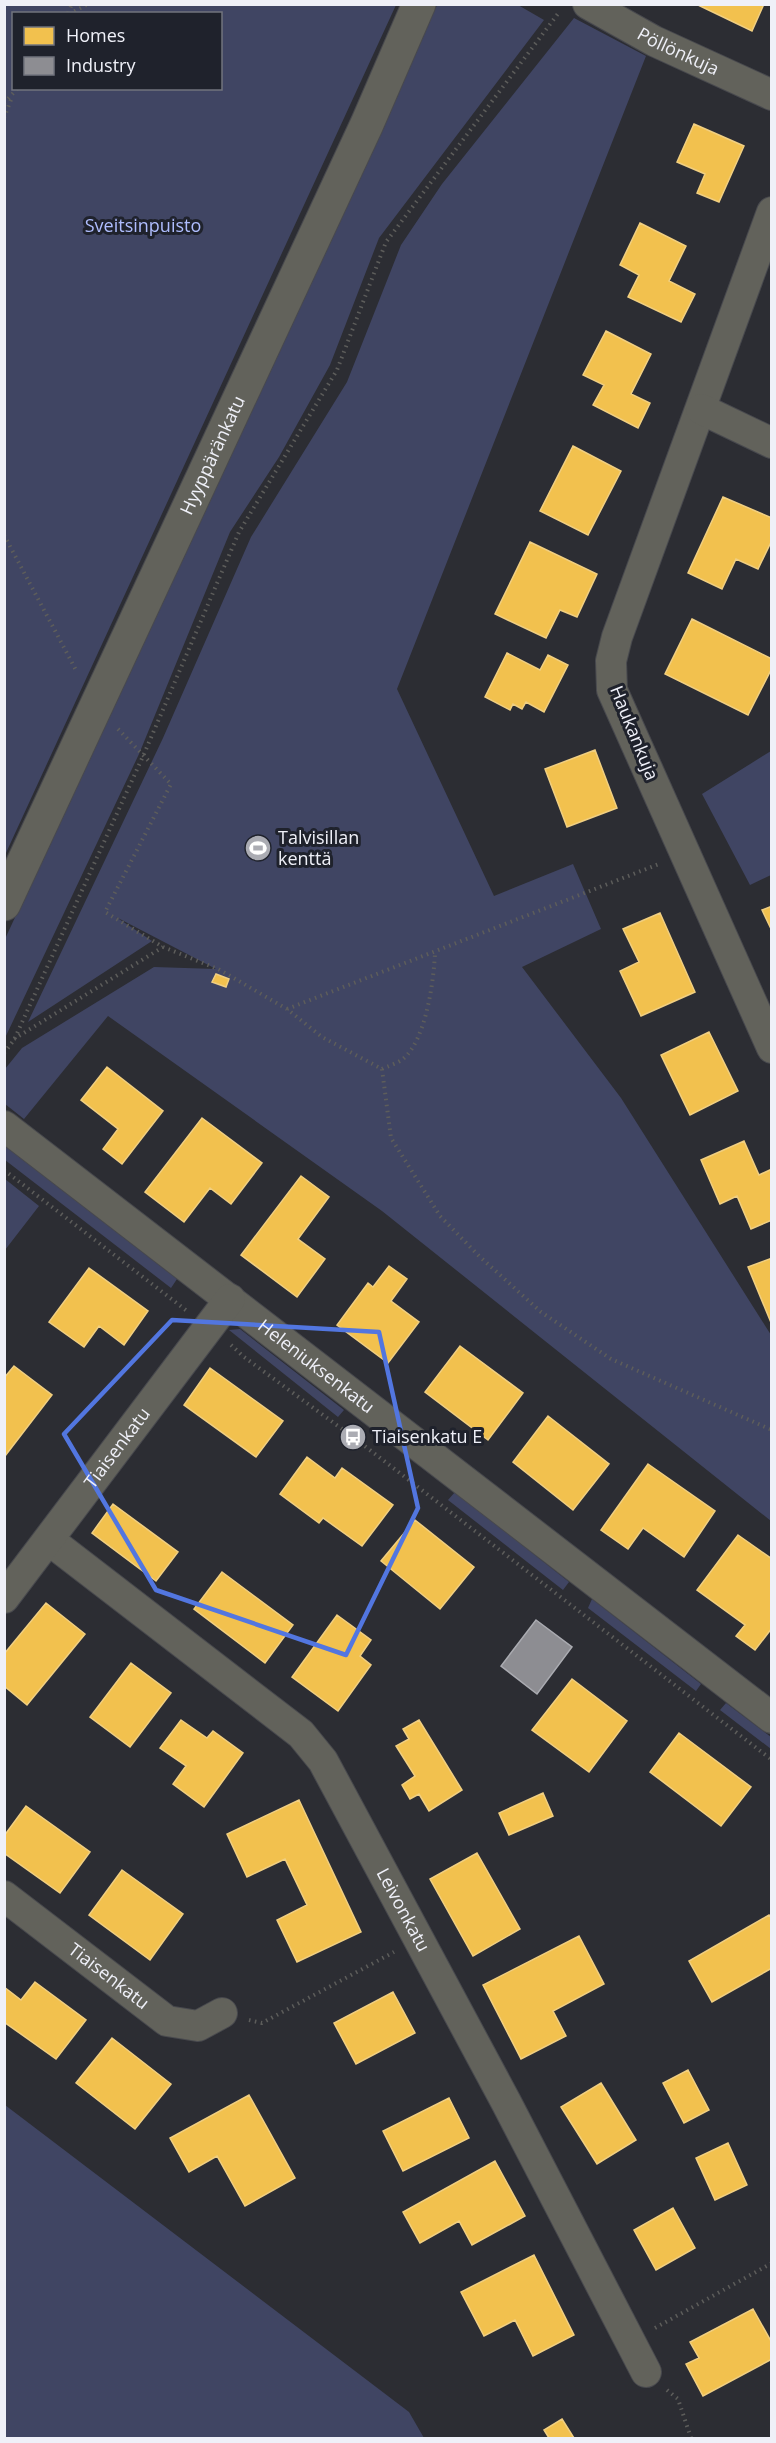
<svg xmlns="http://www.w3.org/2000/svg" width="776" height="2443" font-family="'Open Sans',sans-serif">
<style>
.green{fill:#404563;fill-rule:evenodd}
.homes{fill:#f2c14e;stroke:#f1cf81;stroke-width:1.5}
.industry{fill:#8d8d92;stroke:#aaabb1;stroke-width:1.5}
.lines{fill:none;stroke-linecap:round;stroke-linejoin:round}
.minor-casing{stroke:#48494e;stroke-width:32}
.tertiary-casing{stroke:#48494e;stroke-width:35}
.path{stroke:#5d5d5b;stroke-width:4;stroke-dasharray:1.5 4.5;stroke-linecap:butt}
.minor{stroke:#62625b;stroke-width:30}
.tertiary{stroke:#62625b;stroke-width:33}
.marked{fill:none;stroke:#5276e0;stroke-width:4.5;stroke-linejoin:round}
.labels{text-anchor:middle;stroke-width:6;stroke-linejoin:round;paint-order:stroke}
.street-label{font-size:18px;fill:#eff0f8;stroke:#1f222c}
.park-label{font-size:18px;fill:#afbdfe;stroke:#1f222c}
.poi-label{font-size:18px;fill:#eff0f8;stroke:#1f222c;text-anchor:start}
</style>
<rect width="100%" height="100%" fill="#2c2d33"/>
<!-- green -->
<path class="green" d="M5,4L396,5L5,855L4,5ZM14,14H220V88H14Z
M437,5H518L544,20L379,238L330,365L279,457L230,532L139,754L5,1038V939Z
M574,18L646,56L397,689L494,896L573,864L601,929L522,967L621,1098L771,1335V1521L382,1211L108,1016L24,1119L5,1104V1069L22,1048L154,967L216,969L116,917L152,941L28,1022L163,738L251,537L347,382L401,245L442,184Z
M771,751V875L750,885L702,794Z
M4,1145L177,1279L171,1288L5,1160Z
M5,1179L39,1206L5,1250Z
M240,1329L344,1410L338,1417L229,1330Z
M455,1492L569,1582L563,1590L448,1500Z
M592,1599L701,1684L696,1691L588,1608Z
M726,1703L771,1737V1749L720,1710Z
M5,2105L409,2412L424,2438H5Z"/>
<!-- homes -->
<path class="homes" d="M696,4H764L752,31Z
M694,124L744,146L719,202L697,193L705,174L677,162Z
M640,223L686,246L669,281L695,294L681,322L628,297L639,275L620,265Z
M606,331L651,354L631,394L650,403L638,428L593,405L604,385L583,375Z
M573,446L621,471L588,535L540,511Z
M723,497L772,518V540L758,569L736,559L722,589L688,573Z
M530,542L597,574L577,617L560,610L546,638L495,614Z
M692,619L772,659V668L748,715L665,674Z
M507,653L540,670L548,655L568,665L544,712L526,702L522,709L513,704L510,710L485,697Z
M595,750L617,808L567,827L545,769Z
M772,906V931L762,910Z
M660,913L695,992L641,1016L620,971L639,962L623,929Z
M216,974L229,979L226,987L212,982Z
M709,1032L738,1091L690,1115L661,1055Z
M107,1067L163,1111L122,1164L103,1149L118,1129L81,1100Z
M202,1118L262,1163L231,1204L210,1188L184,1222L145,1192Z
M744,1141L759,1175L772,1169V1220L751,1229L737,1196L720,1204L701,1160Z
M301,1176L329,1197L298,1239L325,1259L297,1297L241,1255Z
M772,1258V1325L748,1267Z
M389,1266L407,1279L391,1301L419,1322L388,1363L337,1325L368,1283L373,1287Z
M89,1268L148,1311L124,1345L99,1326L84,1347L49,1322Z
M460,1346L523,1393L488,1440L425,1392Z
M14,1366L52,1395L5,1456L4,1378Z
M210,1368L283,1421L256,1457L184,1405Z
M548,1416L609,1464L573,1510L513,1462Z
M307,1457L335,1478L342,1468L393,1505L362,1546L323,1518L319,1523L280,1494Z
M648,1464L715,1511L684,1557L643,1528L628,1549L601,1530Z
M113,1504L178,1552L156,1581L92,1533Z
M415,1520L474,1567L440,1609L381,1561Z
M738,1535L772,1559V1628L755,1650L736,1636L745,1625L697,1590Z
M222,1572L293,1625L265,1663L194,1609Z
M46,1603L85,1634L27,1705L4,1686V1654Z
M337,1615L371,1640L360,1656L371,1665L338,1711L292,1677Z
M131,1663L171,1693L130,1747L90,1717Z
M572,1679L627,1721L589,1772L532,1730Z
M181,1720L207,1738L213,1731L243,1753L204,1807L173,1784L186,1766L160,1748Z
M419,1720L462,1790L429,1811L419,1794L410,1799L402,1785L415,1776L396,1746L409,1739L403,1729Z
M679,1733L751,1787L721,1826L650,1772Z
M543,1793L553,1816L509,1835L499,1813Z
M299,1800L361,1932L297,1962L277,1920L307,1905L285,1859L247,1877L227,1834Z
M26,1806L90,1852L60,1893L4,1853V1836Z
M477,1853L520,1929L473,1956L430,1879Z
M122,1870L183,1914L150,1960L89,1915Z
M769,1915L772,1919V1968L712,2002L689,1961Z
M579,1936L604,1984L553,2011L566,2036L521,2059L483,1985Z
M35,1982L86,2020L56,2059L4,2022V1987L21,2000Z
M393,1992L415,2033L356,2064L334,2023Z
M112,2038L171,2084L135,2129L76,2083Z
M688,2070L709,2110L684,2123L663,2083Z
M601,2083L636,2140L597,2164L561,2107Z
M249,2095L295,2178L245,2206L217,2156L189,2172L170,2138Z
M449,2098L469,2138L403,2171L383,2131Z
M728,2143L747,2185L715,2200L696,2158Z
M495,2161L525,2216L472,2245L459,2221L420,2243L403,2212Z
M673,2208L695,2248L656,2270L634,2230Z
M534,2255L574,2335L533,2356L515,2320L484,2336L461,2292Z
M753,2309L772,2343V2359L703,2396L686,2364L699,2358L690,2342Z
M562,2419L574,2438H549L544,2430Z"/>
<!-- industry -->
<path class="industry" d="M536,1620L572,1647L537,1694L501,1666Z"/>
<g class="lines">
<defs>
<g id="minor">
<path id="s1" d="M588,4L654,41L772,95"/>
<path d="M772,212L617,637L611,661L612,690L772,1048"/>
<path d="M701,409L772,443"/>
<path id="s2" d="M4,1126L772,1718"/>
<path id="s3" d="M49,1540L301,1734L323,1761L506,2102L646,2372"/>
<path id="s4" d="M4,1598L230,1299"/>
<path id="s5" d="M4,1896L167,2021L198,2026L222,2013"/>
</g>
<g id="tertiary">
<path id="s6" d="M4,904L367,124L419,4"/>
</g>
</defs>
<!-- minor casing -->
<use href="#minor" class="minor-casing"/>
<!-- tertiary casing -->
<use href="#tertiary" class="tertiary-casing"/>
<!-- path -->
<path class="path" d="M68,13L72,4
M69,14L88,4
M4,103L18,88
M4,118L12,97
M4,535L77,672
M118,729L171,784L105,912L163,947L218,969L287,1009L322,1037L382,1069
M287,1009L659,864
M14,1039L163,947
M4,1053L14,1040L144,754L239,532L337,370L386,242L560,11
M382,1069L391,1138L440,1216L479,1256L541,1312L611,1359L772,1430
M382,1069C388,1066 398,1063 403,1059C426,1040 434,980 435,952
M4,1170L187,1311
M231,1345L244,1357L353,1437L772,1760
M249,2020L262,2023L394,1952
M655,2328L772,2263
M667,2390L678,2399L691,2438"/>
<!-- minor -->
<use href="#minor" class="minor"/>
<!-- tertiary -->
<use href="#tertiary" class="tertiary"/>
</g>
<!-- marked area -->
<path class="marked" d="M172,1320L379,1332L418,1508L346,1655L156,1590L64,1434Z"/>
<!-- icons -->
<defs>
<symbol id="stadium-disc" viewBox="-11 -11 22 22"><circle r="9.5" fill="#abacb3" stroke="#1f222c"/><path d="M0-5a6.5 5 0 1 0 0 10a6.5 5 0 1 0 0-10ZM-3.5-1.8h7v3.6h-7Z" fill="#fff"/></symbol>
<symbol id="bus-disc" viewBox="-11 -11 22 22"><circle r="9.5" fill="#abacb3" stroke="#1f222c"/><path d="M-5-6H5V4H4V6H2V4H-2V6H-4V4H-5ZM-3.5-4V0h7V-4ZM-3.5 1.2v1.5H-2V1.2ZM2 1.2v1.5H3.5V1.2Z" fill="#fff"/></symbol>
</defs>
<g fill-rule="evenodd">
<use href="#stadium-disc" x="243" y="833" width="30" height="30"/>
<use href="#bus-disc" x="338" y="1422" width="30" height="30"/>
</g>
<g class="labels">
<!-- street labels -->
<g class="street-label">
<text dy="6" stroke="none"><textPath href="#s1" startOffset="102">Pöllönkuja</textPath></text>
<text dy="6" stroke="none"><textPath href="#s6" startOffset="495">Hyyppäränkatu</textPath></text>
<text transform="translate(634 733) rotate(68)" y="6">Haukankuja</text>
<text dy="6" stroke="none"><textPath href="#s2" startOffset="394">Heleniuksenkatu</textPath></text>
<text dy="6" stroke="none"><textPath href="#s4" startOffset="188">Tiaisenkatu</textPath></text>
<text dy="6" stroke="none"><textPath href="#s3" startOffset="522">Leivonkatu</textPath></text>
<text dy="6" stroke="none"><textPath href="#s5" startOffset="132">Tiaisenkatu</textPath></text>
</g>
<!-- park labels -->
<g class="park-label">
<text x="143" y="232">Sveitsinpuisto</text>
</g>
<!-- poi labels -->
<g class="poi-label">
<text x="278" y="844">Talvisillan<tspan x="278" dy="21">kenttä</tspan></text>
<text x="372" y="1443">Tiaisenkatu E</text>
</g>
</g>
<!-- border -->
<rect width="776" height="2443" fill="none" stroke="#eff0f8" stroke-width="12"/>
<!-- legend -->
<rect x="12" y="12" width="210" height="78" fill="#1f222c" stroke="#72747e" stroke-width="1.5"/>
<rect x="24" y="27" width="30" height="18" fill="#f2c14e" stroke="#72747e" stroke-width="1.5"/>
<text x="66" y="42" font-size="18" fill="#eff0f8">Homes</text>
<rect x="24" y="57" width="30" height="18" fill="#8d8d92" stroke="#72747e" stroke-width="1.5"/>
<text x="66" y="72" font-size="18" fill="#eff0f8">Industry</text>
</svg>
